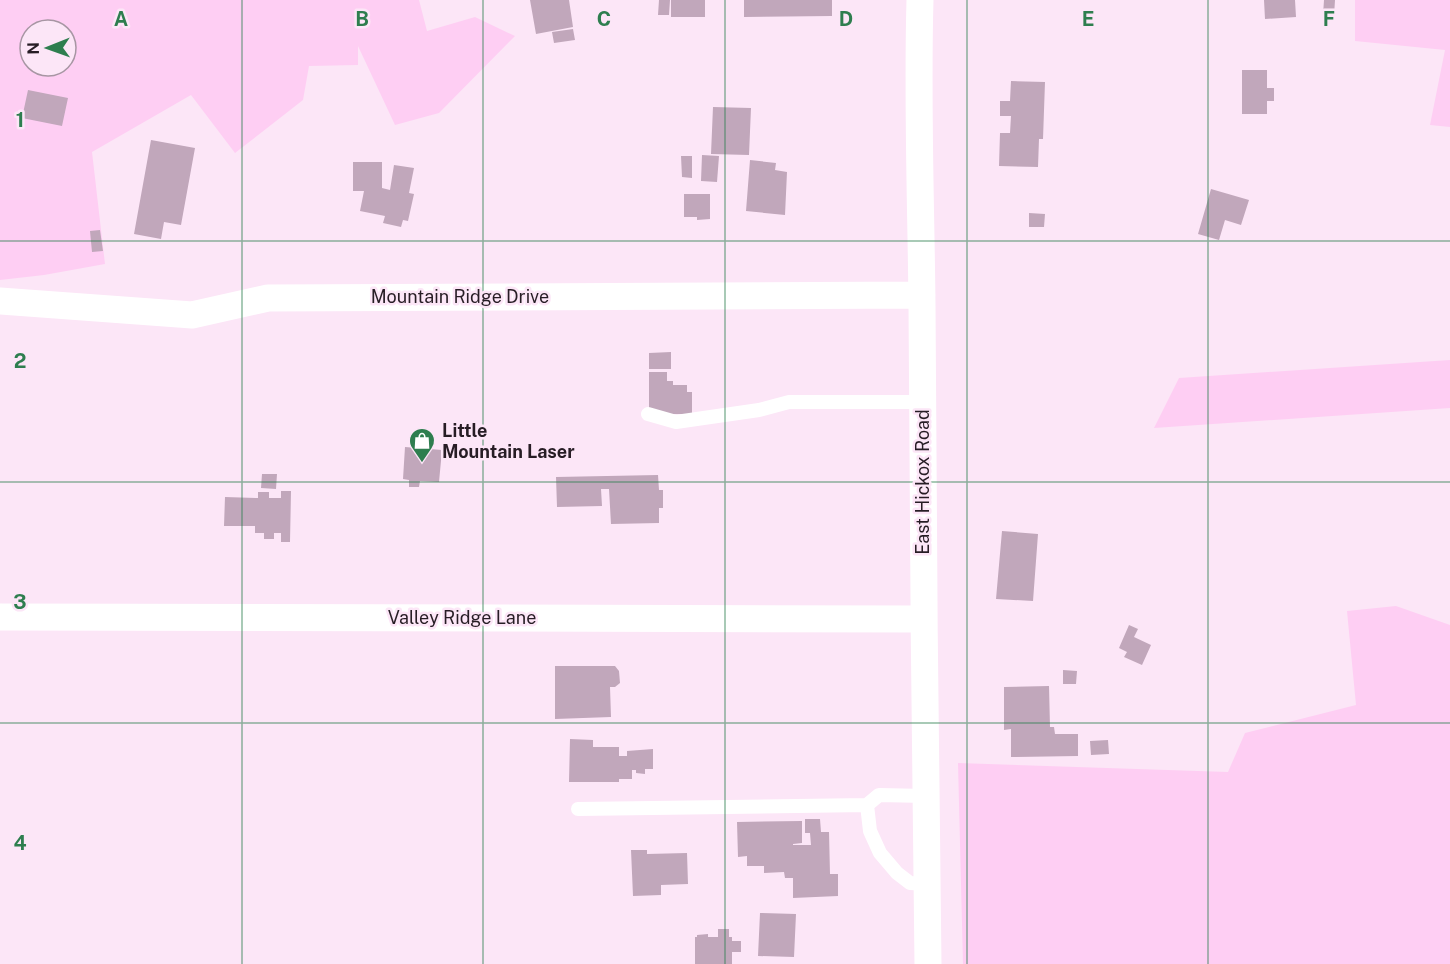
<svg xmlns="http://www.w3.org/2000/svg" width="1450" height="964" font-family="'Public Sans',sans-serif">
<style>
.green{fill:#fecef3;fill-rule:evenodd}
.building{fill:#c1a7bb}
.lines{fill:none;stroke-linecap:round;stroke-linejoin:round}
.service{stroke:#fff;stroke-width:14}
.minor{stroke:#fff;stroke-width:27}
.grid{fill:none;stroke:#2e7e4f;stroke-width:1.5;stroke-opacity:0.55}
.labels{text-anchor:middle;stroke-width:5;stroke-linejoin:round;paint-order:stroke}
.street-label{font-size:18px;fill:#271d25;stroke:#fce6f7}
.poi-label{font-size:18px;font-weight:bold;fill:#271d25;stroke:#fce6f7;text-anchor:start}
.grid-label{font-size:20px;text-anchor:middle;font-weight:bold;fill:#2e7e4f;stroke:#fce6f7;stroke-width:5;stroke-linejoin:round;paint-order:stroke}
</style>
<rect width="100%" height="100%" fill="#fce6f7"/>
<!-- green -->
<path class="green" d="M0,0H419L427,31L475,17L515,36L439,113L395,125L358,46V65L309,66L303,100L235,153L191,95L92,152L105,264L44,275L0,280ZM30,30H66V66H30Z
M1355,0H1450V127L1430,125L1445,50L1355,41Z
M1450,360V408L1154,428L1179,378Z
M1396,606L1450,625V964H963L958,763L1228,772L1245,733L1356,705L1347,611Z"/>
<!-- building -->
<path class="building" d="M530,0H569L573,27L536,34Z
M659,0H670L669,15H658Z
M671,0H705V17H671Z
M744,0H832V16L744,17Z
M1264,0H1295L1296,17L1265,19Z
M1324,0H1335L1334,16L1323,15Z
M573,29L575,40L554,43L552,32Z
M1242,70H1267V88H1274V101H1267V114H1242Z
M1011,81L1045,82L1043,139H1039L1038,167L999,166L1000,133H1010L1011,116H1000V101H1010Z
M28,90L68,98L62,126L22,118Z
M713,107L751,108L749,155L711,154Z
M151,140L195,148L181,225L164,222L161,239L134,234Z
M702,155L719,156L717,182L701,181Z
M681,156H692V178L682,177Z
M750,160L776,163L775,170L787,172L785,215L746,211Z
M353,162H382V188L390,190L394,165L414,168L409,193L414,194L408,221L403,220L401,227L383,223L385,216L360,211L364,191H353Z
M1211,189L1249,200L1241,225L1225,220L1219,240L1198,234Z
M684,194H710V219L697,220V217H684Z
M1029,213L1045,214L1044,227H1029Z
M100,230L103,251L92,252L90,231Z
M671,352V369H649V353Z
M649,372H667V381H673V385H687V392H692V414H649Z
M405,447L442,450L439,482L420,481L419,487H409V480L403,479Z
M262,474H277L276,489L261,488Z
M658,475L659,490H663V508H659V523L611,524L609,489H601L602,506L557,507L556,477Z
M281,491H291L290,542H281V533H274V539H264V533H255V526H224L225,497L258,498V492H269V498H281Z
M1002,531L1038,534L1033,601L996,599Z
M1129,625L1138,629L1134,637L1151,645L1142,665L1124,657L1127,652L1119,648Z
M555,666H615L619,671L620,683L615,687H610L611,717L555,719Z
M1063,670L1077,671L1076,684H1063Z
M1049,686L1050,727H1054L1055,734H1078V756L1011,757V729L1004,730V687Z
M570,739L593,740V747H619V756H627V751L653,749V769H645V774L636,773V770H632V779H619V782H569Z
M1108,740L1109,754L1091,755L1090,741Z
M805,819H820L821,832H829L830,874H838V896L793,898V878H785L784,872L764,873V866H747V856L738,857L737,822L802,821V843L793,844V845H811L810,833H805Z
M631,850H647V854L687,853L688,884L661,885V895L633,896Z
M760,913L796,914L794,957L758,956Z
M718,929H729V937H732V941H741V952H732V964H695V937H697V935L708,934V937H718Z"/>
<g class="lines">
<!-- service -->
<path class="service" d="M648,414L676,422L759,410L789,402H923
M926,796L879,795L867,805L870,831L880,853L897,873L910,883L927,884
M578,809L867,805"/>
<!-- minor -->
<path class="minor" d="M920,0C917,102 921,203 922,305C923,525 925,744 928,964
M0,301L192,315L268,298L922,295
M0,617L923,619"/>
</g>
<!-- grid -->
<path class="grid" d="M242,0V964M483,0V964M725,0V964M967,0V964M1208,0V964M0,241H1450M0,482H1450M0,723H1450"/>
<!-- icons -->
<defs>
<symbol id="shop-pin" viewBox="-11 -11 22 30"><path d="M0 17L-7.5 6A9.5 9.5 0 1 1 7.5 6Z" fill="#2e7e4f" stroke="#fce6f7"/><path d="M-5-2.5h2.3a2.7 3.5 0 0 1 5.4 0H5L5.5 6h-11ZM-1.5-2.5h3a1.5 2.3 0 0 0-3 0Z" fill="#fff"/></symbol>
</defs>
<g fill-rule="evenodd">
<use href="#shop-pin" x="407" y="426" width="30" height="40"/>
</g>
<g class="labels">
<!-- street labels -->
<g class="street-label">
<text x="460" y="303">Mountain Ridge Drive</text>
<text transform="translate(923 482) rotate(-90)" y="6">East Hickox Road</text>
<text x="462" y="624">Valley Ridge Lane</text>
</g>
<!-- poi labels -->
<g class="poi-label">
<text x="442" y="437">Little<tspan x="442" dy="21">Mountain Laser</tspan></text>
</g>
</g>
<g class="grid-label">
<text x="121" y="26">A</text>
<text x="362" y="26">B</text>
<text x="604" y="26">C</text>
<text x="846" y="26">D</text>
<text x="1088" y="26">E</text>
<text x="1329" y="26">F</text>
<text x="20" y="127">1</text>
<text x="20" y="368">2</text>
<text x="20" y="609">3</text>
<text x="20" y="850">4</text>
</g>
<!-- north arrow -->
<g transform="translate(48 48) rotate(269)"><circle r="28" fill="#fce6f7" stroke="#a796a3" stroke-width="1.5"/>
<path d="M0-4.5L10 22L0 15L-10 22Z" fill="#2e7e4f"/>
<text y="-9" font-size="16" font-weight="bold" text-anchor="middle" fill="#271d25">N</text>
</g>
</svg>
